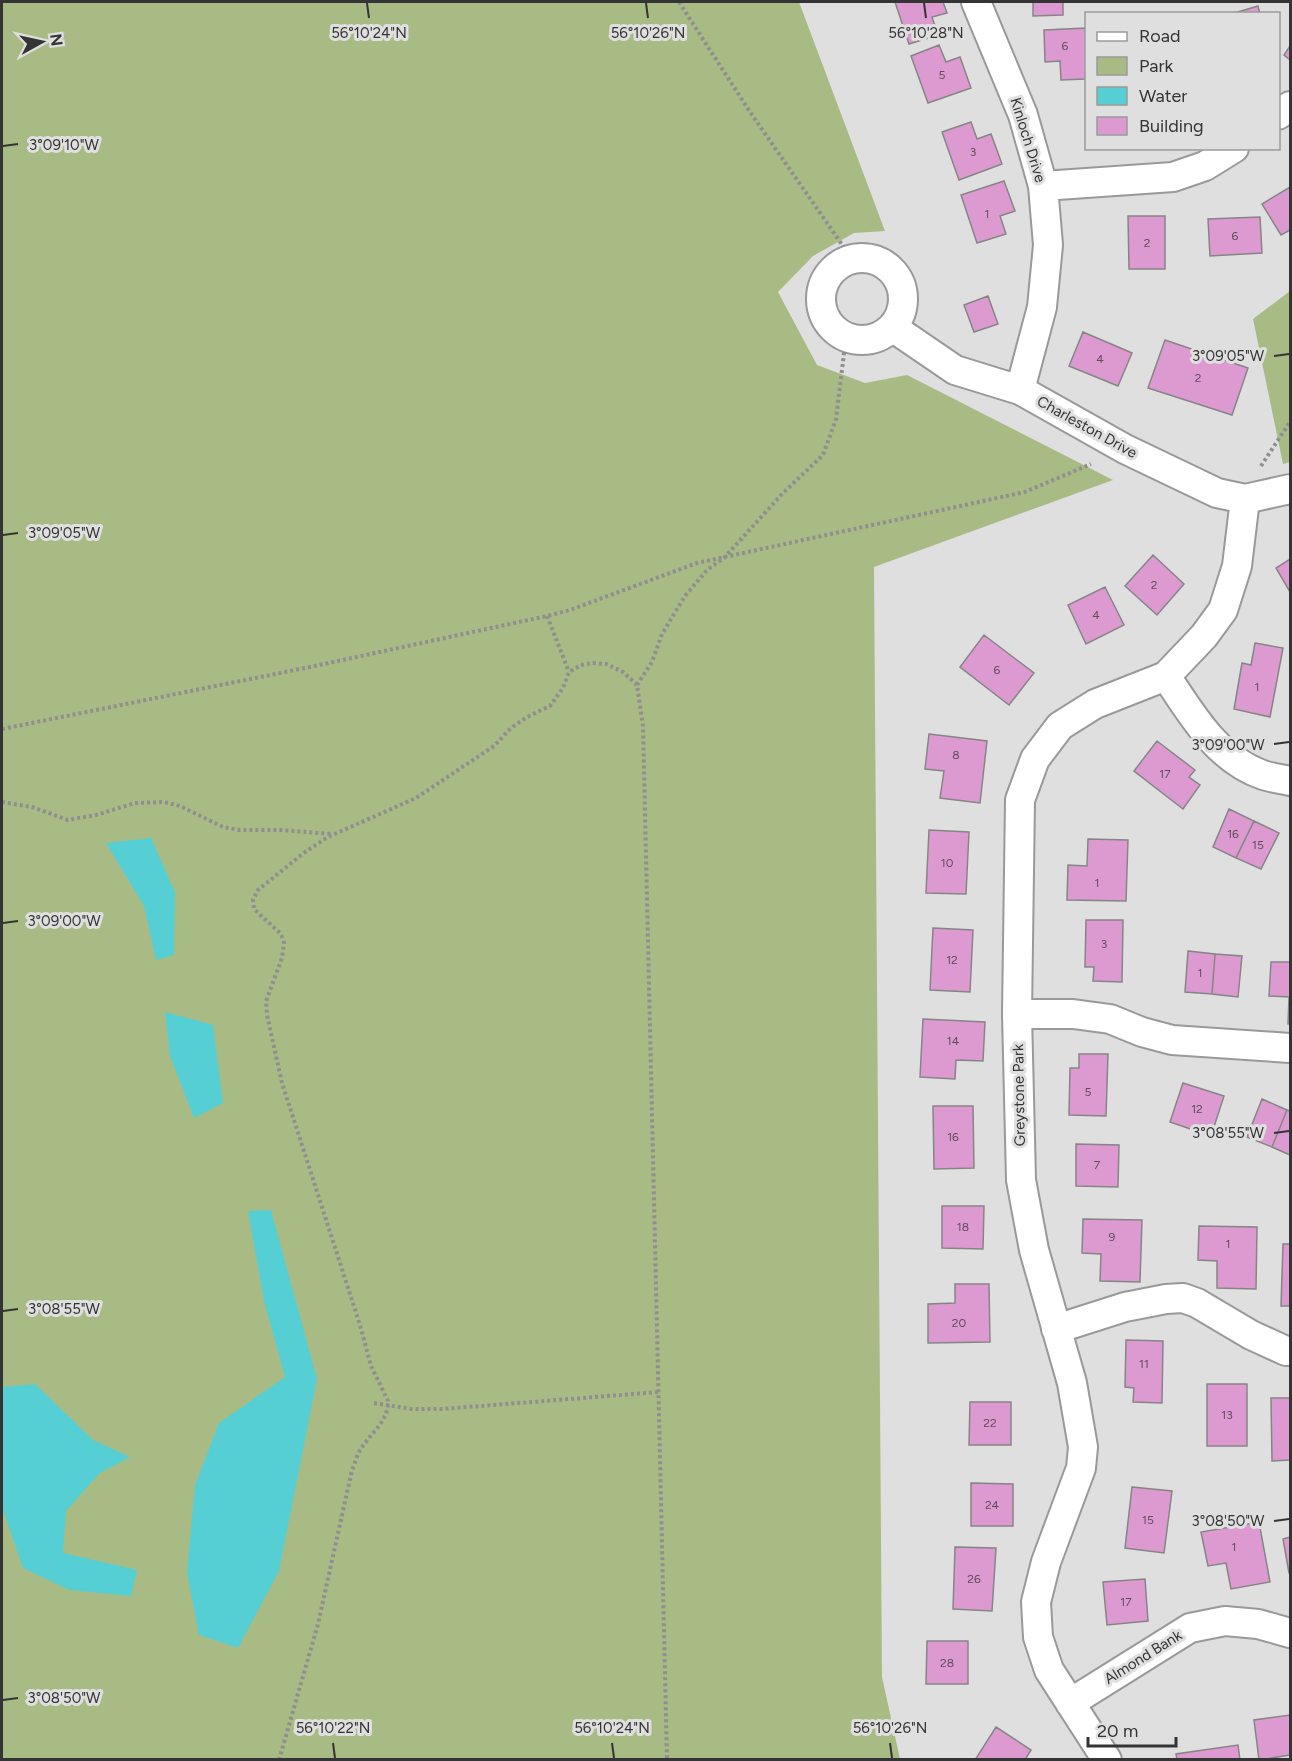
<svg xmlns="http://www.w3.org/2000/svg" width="1292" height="1761" font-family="Figtree,sans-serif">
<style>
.green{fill:#a9bb85}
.water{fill:#55cfd4}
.building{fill:#dd9ad1;stroke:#868586;stroke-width:1.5}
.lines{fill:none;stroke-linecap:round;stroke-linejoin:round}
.street-casing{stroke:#99999a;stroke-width:32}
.path{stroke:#8f8f90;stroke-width:4;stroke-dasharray:3 3;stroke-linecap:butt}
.street{stroke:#fff;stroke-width:28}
.ticks{fill:none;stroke:#343434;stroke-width:2}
.labels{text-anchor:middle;stroke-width:6;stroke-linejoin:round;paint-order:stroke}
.number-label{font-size:12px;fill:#5e4e5b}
.street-label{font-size:15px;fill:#343434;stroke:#dfdfe0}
.ticks-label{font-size:15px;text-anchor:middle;fill:#343434;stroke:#dfdfe0;stroke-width:6;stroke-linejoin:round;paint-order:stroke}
</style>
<rect width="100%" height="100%" fill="#dfdfe0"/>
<!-- green -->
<path class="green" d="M2,2H799L885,231L854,233L813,256L778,292L817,365L865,383L907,375L1113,480L874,567L882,1677L900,1759L2,1760Z
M1290,291V462L1283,464L1253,319Z"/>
<!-- water -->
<path class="water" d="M151,838L175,892L174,955L156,960L144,906L106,843Z
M165,1012L213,1025L223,1103L194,1118L170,1056Z
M271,1210L317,1379L279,1571L238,1648L199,1635L187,1573L195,1485L219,1423L285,1377L264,1301L248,1211Z
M35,1384L93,1440L130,1457L100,1473L66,1511L63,1553L137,1570L131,1596L69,1590L23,1568L2,1507V1387Z"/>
<!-- building -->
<path class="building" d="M895,2H943L947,13L932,17L938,35L909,44Z
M1033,2H1063V15L1033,16Z
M1258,6L1260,14H1231Z
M1086,28V79L1061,80L1060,61L1045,62L1044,30Z
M939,45L946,62L960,57L971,88L928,103L911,56Z
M1290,46V60L1284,55Z
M971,122L977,139L991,134L1002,164L959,180L942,132Z
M1004,181L1015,211L1000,216L1006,234L977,243L961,195Z
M1290,187V230L1281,235L1262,204Z
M1128,216H1165V269H1129Z
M1260,217L1262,253L1210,256L1208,219Z
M988,296L998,324L974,332L964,305Z
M1083,332L1132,353L1118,386L1069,366Z
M1165,340L1248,368L1232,415L1148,388Z
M1153,555L1184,584L1157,615L1125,586Z
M1290,559V592L1276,568Z
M1105,587L1124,625L1086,644L1068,605Z
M984,635L1034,673L1009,705L960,667Z
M1255,643L1283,648L1270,717L1234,709L1242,663L1251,665Z
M929,734L987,741L980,803L940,798L944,771L925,769Z
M1157,741L1195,770L1189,777L1200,785L1183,809L1134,771Z
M1229,809L1254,821L1236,858L1213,847Z
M1254,821L1279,833L1261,869L1236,858Z
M929,830L969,832L966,894L926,893Z
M1088,839L1128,840L1126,901L1067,900L1068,865L1087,866Z
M1086,920H1123L1122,982L1093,981L1094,967H1085Z
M933,928L973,930L970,992L930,990Z
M1188,951L1215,954L1212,994L1185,992Z
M1215,954L1242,956L1238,997L1212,994Z
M1271,962H1290V1024H1288L1289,997L1269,996Z
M923,1019L985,1022L983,1061L956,1060L955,1079L920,1077Z
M1079,1054H1108L1106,1116L1069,1115L1070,1068H1079Z
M1183,1083L1224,1096L1211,1136L1170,1122Z
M1262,1099L1287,1110L1272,1147L1247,1137Z
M933,1106H973L974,1168L934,1169Z
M1287,1110L1290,1111V1155L1272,1147Z
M1076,1144L1119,1145L1118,1187L1076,1186Z
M942,1206H984L983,1249L942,1248Z
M1083,1219L1142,1220L1140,1282L1100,1281L1101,1254L1082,1253Z
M1199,1226L1257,1227L1256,1289L1217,1288V1261L1198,1260Z
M1283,1244H1290V1306H1281Z
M955,1284H989L990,1342L928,1343V1304L955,1303Z
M1126,1340L1163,1341L1162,1403L1133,1402L1134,1388L1125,1387Z
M1207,1384H1247V1446H1207Z
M1271,1398H1290V1460L1272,1461Z
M970,1402H1011V1445H969Z
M971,1483L1013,1484V1526H971Z
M1132,1487L1172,1491L1164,1553L1125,1548Z
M1259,1522L1270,1582L1231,1589L1226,1563L1208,1566L1201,1532Z
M1290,1537V1573H1289L1283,1539Z
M955,1547L996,1548L992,1611L953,1609Z
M1145,1579L1148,1621L1107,1625L1103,1582Z
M927,1641H968V1684H926Z
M1290,1715V1755L1259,1760L1254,1720Z
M996,1727L1031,1750L1025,1760H975Z
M1238,1745L1240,1760H1177L1176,1754Z"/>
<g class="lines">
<defs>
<path id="street" d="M976,2L1023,115L1043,186L1048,245L1042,307L1020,390
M1278,115L1290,106
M1043,186L1173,177L1205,166L1234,148
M821 299a41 41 0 1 1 82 0a41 41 0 1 1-82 0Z
M892,327L955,370L1020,390L1125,449L1217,493L1245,499L1290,489
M1166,676C1192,715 1217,759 1263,775C1272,778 1282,779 1290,781
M1017,1014H1073L1110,1019L1142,1032L1172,1040L1290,1048
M1056,1329L1125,1307L1166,1299L1183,1298L1197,1303L1251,1335L1286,1351H1290
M1070,1703L1190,1628L1225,1621L1258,1624L1290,1633
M1107,1760L1049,1670L1038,1637L1036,1602L1046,1562L1081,1468L1083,1447L1072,1383L1034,1250L1021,1180L1017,1014L1020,800L1035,759L1060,726L1095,704L1166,676L1204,636L1223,610L1237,566L1245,499"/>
</defs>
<!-- street casing -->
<use href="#street" class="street-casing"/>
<!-- path -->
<path class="path" d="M679,2L750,112L852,259
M1261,466L1290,422
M547,616L569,672
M637,685L652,662L662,634L685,596L707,570L724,558L782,494L823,455L836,419L846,337
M2,729L310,667L547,616L570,610L697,563L1025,492L1091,464
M2,802L32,807L68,820L96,815L135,803L164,802L180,806L223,827L239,830H282L332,834
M374,1403L411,1409H442L659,1392
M279,1760L318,1624L352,1470C355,1464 356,1457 359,1452C368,1435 389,1422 388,1401L371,1366L360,1325L282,1083L267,1015L266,1001L282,958L284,943L281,934L254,909L253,900L258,890L305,852L328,837L416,798L494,746L511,728L527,717L550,706L563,688L569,672L581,665L593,663L606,664L623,672L637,685L643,726L667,1760"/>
<!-- street -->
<use href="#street" class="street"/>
</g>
<!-- ticks -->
<path class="ticks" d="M367,3L369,18M646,3L648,18M924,3L926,18M3,146L18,144M1274,356L1289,354M3,535L18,533M1274,744L1289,742M3,923L18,921M1274,1133L1289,1131M3,1311L18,1309M1274,1521L1289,1519M3,1700L18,1698M333,1743L335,1758M612,1743L614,1758M890,1743L892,1758"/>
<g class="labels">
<!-- number labels -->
<g class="number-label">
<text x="1065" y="50">6</text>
<text x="942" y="79">5</text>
<text x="973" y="156">3</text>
<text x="987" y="218">1</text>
<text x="1235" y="240">6</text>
<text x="1147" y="247">2</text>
<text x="1100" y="363">4</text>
<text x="1198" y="382">2</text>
<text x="1154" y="589">2</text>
<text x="1096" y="619">4</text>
<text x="997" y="674">6</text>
<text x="1257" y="691">1</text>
<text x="956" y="759">8</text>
<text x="1165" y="778">17</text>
<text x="1233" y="838">16</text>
<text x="1258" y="849">15</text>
<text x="947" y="867">10</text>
<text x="1097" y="887">1</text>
<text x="1104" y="948">3</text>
<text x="952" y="964">12</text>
<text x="1200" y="977">1</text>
<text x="953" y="1045">14</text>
<text x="1088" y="1096">5</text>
<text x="1197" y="1113">12</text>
<text x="953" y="1141">16</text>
<text x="1097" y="1169">7</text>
<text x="963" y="1231">18</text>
<text x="1112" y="1241">9</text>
<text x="1228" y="1248">1</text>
<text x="959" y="1327">20</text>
<text x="1144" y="1368">11</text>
<text x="1227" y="1419">13</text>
<text x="990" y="1427">22</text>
<text x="992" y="1509">24</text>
<text x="1148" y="1524">15</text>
<text x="1234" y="1551">1</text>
<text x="974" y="1583">26</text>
<text x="1126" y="1606">17</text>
<text x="947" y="1667">28</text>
</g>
<!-- street labels -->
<g class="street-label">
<text transform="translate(1028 140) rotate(73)" y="5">Kinloch Drive</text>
<text transform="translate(1087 427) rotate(29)" y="5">Charleston Drive</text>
<text transform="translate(1019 1095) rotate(-91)" y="5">Greystone Park</text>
<text transform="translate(1143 1657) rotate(-32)" y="5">Almond Bank</text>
</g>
</g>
<g class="ticks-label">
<text x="369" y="38">56°10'24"N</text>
<text x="648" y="38">56°10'26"N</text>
<text x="926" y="38">56°10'28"N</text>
<text x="64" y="150">3°09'10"W</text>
<text x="1228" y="361">3°09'05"W</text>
<text x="64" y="538">3°09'05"W</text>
<text x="1228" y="750">3°09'00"W</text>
<text x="64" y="926">3°09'00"W</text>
<text x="1228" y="1138">3°08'55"W</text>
<text x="64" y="1314">3°08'55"W</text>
<text x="1228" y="1526">3°08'50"W</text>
<text x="64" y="1703">3°08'50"W</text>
<text x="333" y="1733">56°10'22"N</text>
<text x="612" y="1733">56°10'24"N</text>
<text x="890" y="1733">56°10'26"N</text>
</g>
<!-- border -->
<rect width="1292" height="1761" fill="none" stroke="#343434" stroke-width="6"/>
<!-- legend -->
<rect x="1085" y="12" width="195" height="138" fill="#dfdfe0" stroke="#9b9b9b" stroke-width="1.5"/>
<rect x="1097" y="32" width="30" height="9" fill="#ffffff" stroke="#9b9b9b" stroke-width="1.5"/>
<text x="1139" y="42" font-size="18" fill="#343434">Road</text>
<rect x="1097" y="57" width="30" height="18" fill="#a9bb85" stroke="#9b9b9b" stroke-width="1.5"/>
<text x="1139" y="72" font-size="18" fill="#343434">Park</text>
<rect x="1097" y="87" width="30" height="18" fill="#55cfd4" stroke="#9b9b9b" stroke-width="1.5"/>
<text x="1139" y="102" font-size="18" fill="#343434">Water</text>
<rect x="1097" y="117" width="30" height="18" fill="#dd9ad1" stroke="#9b9b9b" stroke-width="1.5"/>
<text x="1139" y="132" font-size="18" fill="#343434">Building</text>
<!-- north arrow -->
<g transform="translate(42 42) rotate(82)" stroke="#dfdfe0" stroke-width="4.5" paint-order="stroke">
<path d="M0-4.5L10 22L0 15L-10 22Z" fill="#343434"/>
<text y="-9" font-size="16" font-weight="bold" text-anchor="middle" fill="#343434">N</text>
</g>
<!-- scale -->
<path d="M1088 1737v9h88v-9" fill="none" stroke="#343434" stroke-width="3"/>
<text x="1097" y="1737" font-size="18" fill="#343434" stroke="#dfdfe0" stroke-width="4.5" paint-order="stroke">20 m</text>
</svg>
